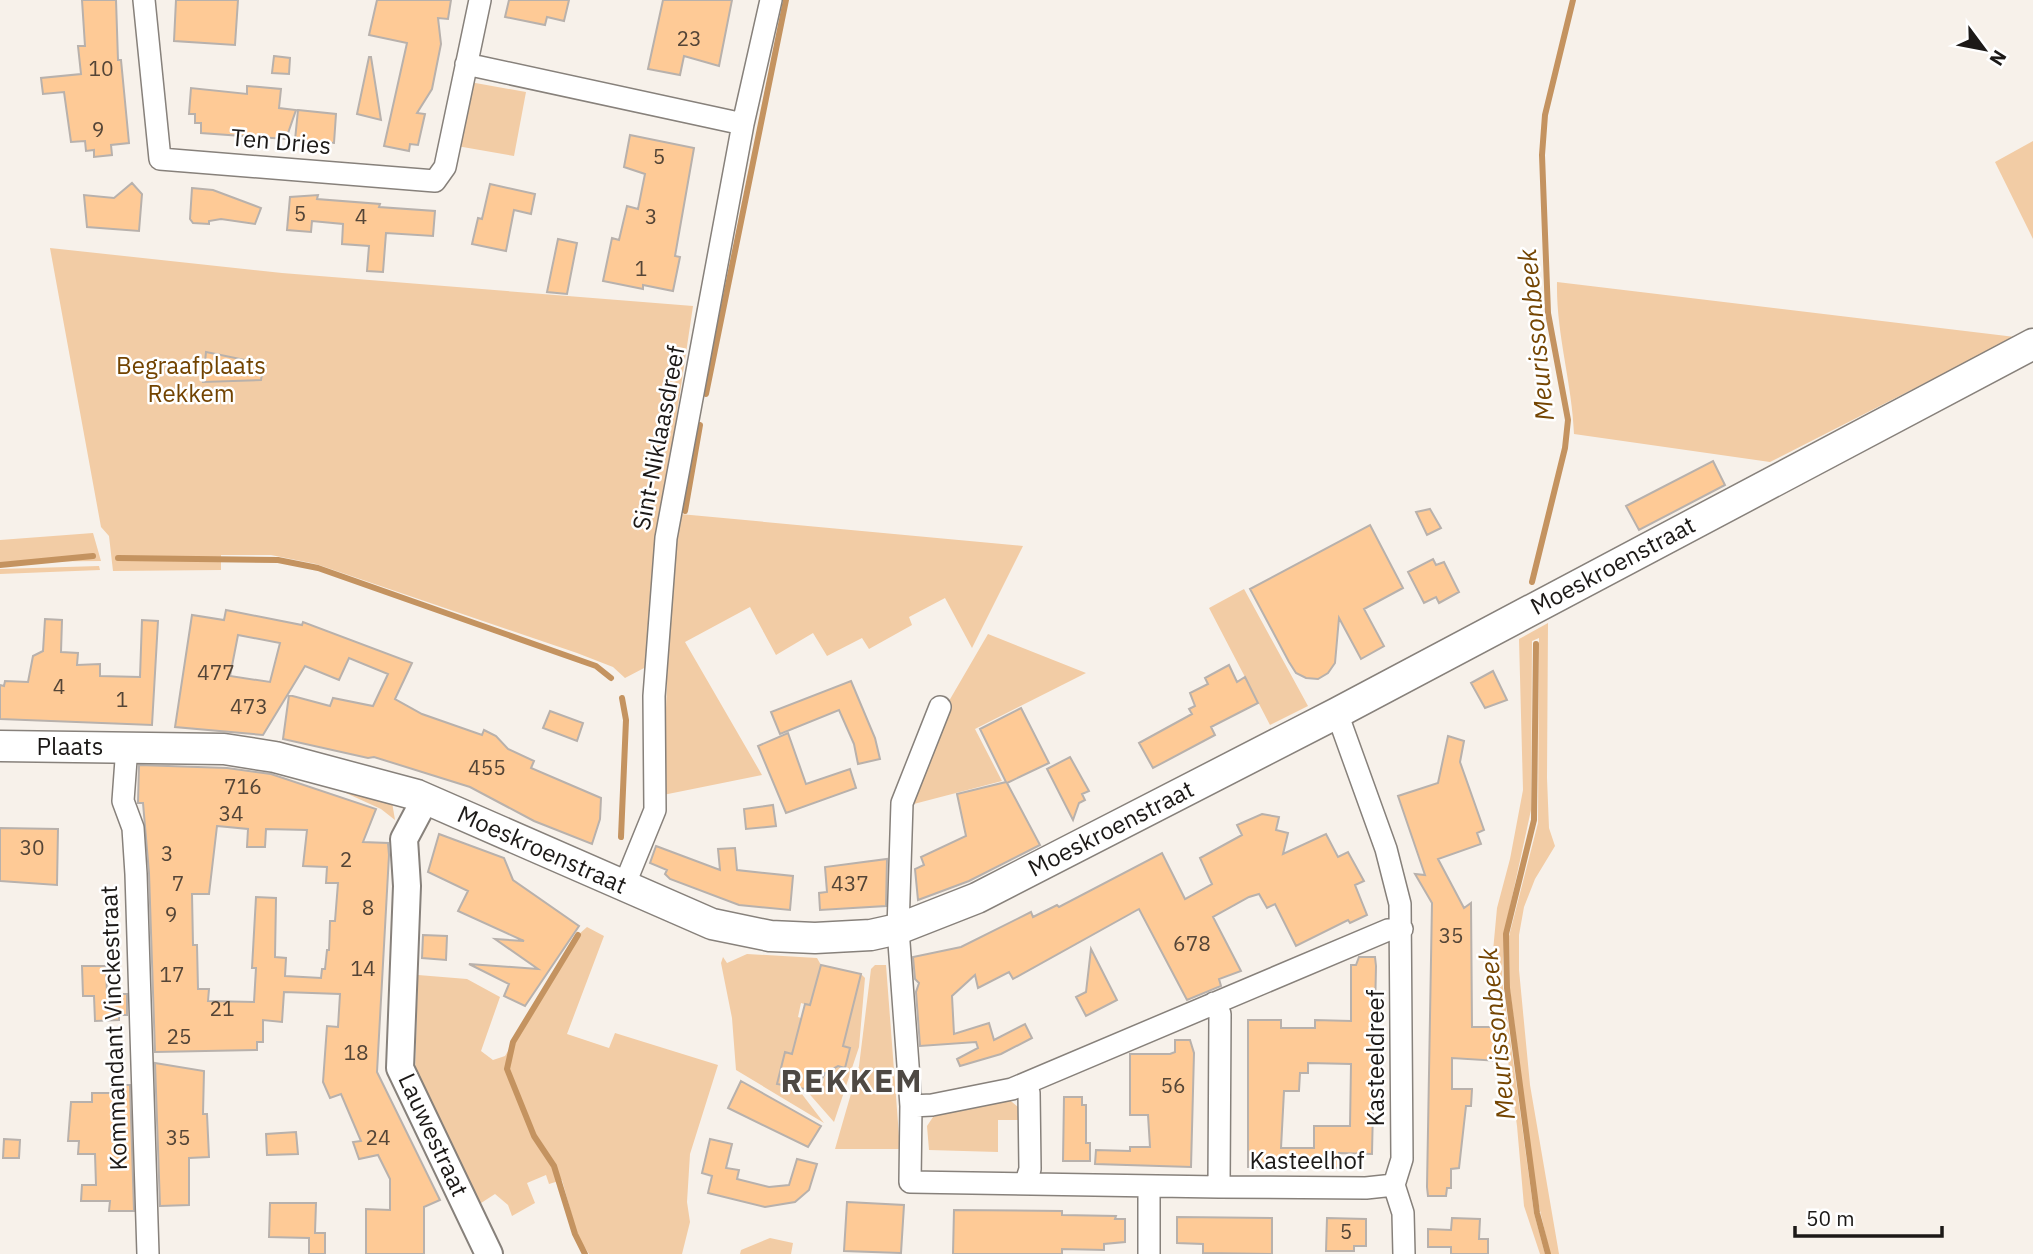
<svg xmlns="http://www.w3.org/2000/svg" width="2033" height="1254" font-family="'IBM Plex Sans',sans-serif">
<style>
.green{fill:#f2cca5}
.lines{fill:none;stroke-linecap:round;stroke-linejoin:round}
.stream{stroke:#c49360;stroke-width:6}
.building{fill:#feca96;stroke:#b8b1ac;stroke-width:2;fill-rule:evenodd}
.minor-casing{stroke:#87817b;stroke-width:24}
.tertiary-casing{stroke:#87817b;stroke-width:30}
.secondary-casing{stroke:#87817b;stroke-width:33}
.minor{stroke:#fff;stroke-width:21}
.tertiary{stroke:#fff;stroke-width:26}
.secondary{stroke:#fff;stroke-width:30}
.labels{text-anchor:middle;stroke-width:5;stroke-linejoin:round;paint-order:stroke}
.number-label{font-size:21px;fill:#544537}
.street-label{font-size:24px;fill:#1c1917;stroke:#fff}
.park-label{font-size:24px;fill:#724300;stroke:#fff}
.water-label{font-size:26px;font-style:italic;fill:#744502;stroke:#fff}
.district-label{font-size:32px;font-weight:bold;letter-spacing:2px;fill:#4e4944;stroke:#fff}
</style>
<rect width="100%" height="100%" fill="#f7f1ea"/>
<!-- green -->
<path class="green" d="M470,82L526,92L514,156L457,146Z
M2033,141V239L1995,162Z
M50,248L282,273L693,306L662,514L646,667L625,678L613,667L577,653L316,564L271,555H221V570L113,571L109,536L101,527Z
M1557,282L2015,337L1770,462L1574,434C1572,382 1556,334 1557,282Z
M680,514L1023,546L972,648L945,598L909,617L912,625L869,649L862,638L827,656L813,633L776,655L750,607L685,642L762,775L663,795L670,592Z
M93,533L101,561L0,562V540Z
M99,566L100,570L0,574V569Z
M1244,589L1308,706L1270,725L1209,608Z
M1548,623L1547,778L1549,828L1555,846L1535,879L1524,907L1519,935V970L1530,1085L1559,1254H1550L1536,1193L1510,990L1509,936L1538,823L1539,638L1532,641L1531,810L1504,934L1502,980L1534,1213L1545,1254H1540L1524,1206L1517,1126L1493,951L1497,908L1510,859L1523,790L1519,639Z
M988,634L1086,673L975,729L1002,781L910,805L949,701Z
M324,783L392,802L395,820L381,809Z
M587,927L604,936L567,1034L609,1048L615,1033L718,1065L690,1154L687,1202L690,1222L682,1254H589L578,1237L562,1180L549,1184L546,1175L527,1183L535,1203L512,1216L508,1205L495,1194L478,1205L415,1074L418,975L467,979L500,997L481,1051L493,1060L505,1056L578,935Z
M747,954L817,958L821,965L811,1006L801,1003L798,1017L807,1020L792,1054L785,1052L795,1085L824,1123L736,1070L732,1018L721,963L723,957L727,963Z
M875,965H886L900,1149H835L859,1066L871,969Z
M861,974L865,978L859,1047L834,1122L805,1089L816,1090L823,1083L826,1069L833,1065L845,1067L850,1048L843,1046Z
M1006,1097L1018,1107V1120H998V1152L929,1150L927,1126L933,1117Z
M770,1238L793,1243L791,1254H740L741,1250Z"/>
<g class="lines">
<!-- stream -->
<path class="stream" d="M706,394L786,0
M685,511L700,425
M118,558L278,560L318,568L596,666L611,678
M0,565L93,556
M1532,582L1565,448L1568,420L1548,313L1542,155L1545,115L1573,0
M1536,644L1534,820L1506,934L1507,988L1537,1213L1548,1254
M621,837L626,720L622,698
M578,935L513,1042L507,1069L534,1136L554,1166L575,1234L585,1254"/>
</g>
<!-- building -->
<path class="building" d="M82,0H116L118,60H121L129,143L111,145L112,155L94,157V150L86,151L85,141L71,142L64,92L43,94L41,78L81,74L78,46H85Z
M176,0H238L235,45L174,41Z
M377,0H451L448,19L438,18L441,44L432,89L417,113L425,114L418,145L410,144L409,151L384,146L407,43L369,35Z
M509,0H569L564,21L547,17L545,25L505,17Z
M663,0H732L719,66L684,56L680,75L648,69Z
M274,56L290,58L289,74L272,73Z
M369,57H371L381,120L357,114Z
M247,86L281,89L279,108L296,110L286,139L201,133V123H195V114H189L191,88L247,94Z
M298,110L336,114L334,143L295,140Z
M630,135L694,148L675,256L680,257L673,291L643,285V289L603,281L612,238L619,240L627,206L638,209L645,174L624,167Z
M132,183L142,194L139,231L87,227L84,195L114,198Z
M490,184L535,194L531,214L514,210L506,251L472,244L478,218L482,219Z
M192,188L213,190L261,208L255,224L221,219L209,221V224L193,223L190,219Z
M318,195L317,199L380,204L379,207L435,211L433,236L386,233L383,272L367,271L369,246L342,244L343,224L312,221L311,232L287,230L290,197Z
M558,239L577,243L567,294L547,292Z
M206,352L264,364L261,380L203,382Z
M1713,461L1725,485L1639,530L1626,506Z
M1430,509L1441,528L1427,535L1416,512Z
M1370,525L1403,588L1364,609L1384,646L1361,659L1339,618L1335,663L1328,673L1318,679L1306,678L1296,673L1289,662L1250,589Z
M1433,559L1436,565L1444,562L1459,592L1439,603L1436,597L1424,603L1408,572Z
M226,610L302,625L303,622L412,663L395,699L422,714L482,735L484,730L496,736L508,749L534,761L531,768L601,798L600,819L592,844L534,821L470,787L374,757L368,758L283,739L289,695L330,706L333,698L373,706L388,674L349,658L339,680L305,666L263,735L175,727L192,615L224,620ZM238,635L280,643L270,682L230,676Z
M45,619L62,620L61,652L78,653L77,665L100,664V676L140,677L142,620L158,621L152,725L0,719V685L4,686L5,681L28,682L33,656L43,651Z
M1229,665L1237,682L1245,677L1258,703L1211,727L1215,735L1153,768L1139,743L1192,714L1189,709L1195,706L1190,693L1208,684L1205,678Z
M1493,671L1507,700L1485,708L1471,683Z
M851,681L875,738L880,759L858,764L854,744L839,710L780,734L771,712Z
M1021,708L1049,763L1007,783L1040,845L969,881L918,900L915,869L924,865L921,857L966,836L957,794L1006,782L980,729Z
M550,711L583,723L577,741L543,728Z
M788,733L806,784L850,769L856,788L786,813L758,746Z
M1448,736L1464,741L1460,762L1484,830L1477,833L1481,844L1438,859L1464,908L1471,903L1472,1027H1500L1499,1061L1452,1058V1089H1472L1471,1106H1466L1459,1168L1451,1169V1188H1447L1446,1196H1428L1427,1187L1432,903L1415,874L1425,875L1398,796L1438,783Z
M1070,757L1089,791L1082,794L1085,800L1079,803L1073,820L1047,769Z
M139,765L227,768L271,774L376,809L363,842L388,843L389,855L377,1072L440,1200L424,1207V1254H366V1209L390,1210V1179L378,1155L359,1159L353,1142L361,1141L341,1094L330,1098L323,1082L327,1026L338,1027L340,994L284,992L282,1022L263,1020V1042H257V1050L155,1052L149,873L143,803H138ZM217,826L248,829L247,847H265L266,829L307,830L303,866L327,867L326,883H338L335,921H330L329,950H327L325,969H322L321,978L285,976L286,958L275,957L276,898L256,897L252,968H256L254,1002L208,1001L209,989H198L197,945H193L192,894H209Z
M773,805L776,826L746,829L744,809Z
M1262,814L1279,817L1276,830L1288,833L1283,854L1326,834L1338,857L1348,852L1364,881L1355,885L1367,915L1350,923L1348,920L1296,946L1275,904L1267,908L1259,894L1249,897L1213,917L1241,971L1219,979L1221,986L1187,1000L1139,909L1013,979L1009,972L978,988L975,975L952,996L954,1034L989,1023L994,1040L1025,1024L1032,1038L1001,1054L960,1066L957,1059L978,1048L976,1042L920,1046L916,992L919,983L915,979L913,957L961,947L1031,912L1033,917L1057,905L1059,907L1162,853L1185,899L1212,884L1200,858L1242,835L1237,825Z
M0,828L58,829L57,885L0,881Z
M439,834L504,858L513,880L579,926L525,1006L504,996L509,984L469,964L538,969L495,939L524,941L458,911L468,891L428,872Z
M656,846L720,870L718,849L735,848L737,870L793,876L790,910L739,905L670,879L665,874L667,870L650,863Z
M887,859L886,906L820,910L819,893L827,892L825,867Z
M423,935L447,936L446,960L422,958Z
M1091,949L1117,1000L1086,1016L1076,997L1086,992Z
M1359,957H1375L1376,966L1372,1154L1339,1153L1338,1168L1314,1165L1248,1167V1020H1281V1028H1315V1020L1351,1021V965H1356ZM1308,1063L1351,1064L1350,1126H1314V1148H1281L1284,1091H1299L1300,1073H1308Z
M821,965L861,974L843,1046L850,1048L845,1068L838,1066L825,1073L816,1091L777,1084L785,1052L792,1054L805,1004L810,1005Z
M82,966H106L107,994H127V1015H119V1020L95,1021L94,996H83Z
M1175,1040H1190L1194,1053L1191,1167L1095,1164L1096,1150L1130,1151V1147H1150L1148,1115H1130V1054H1170L1175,1052Z
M155,1063L204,1071L203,1114H207L209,1157L189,1158V1205L160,1206Z
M741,1081L821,1126L808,1147L728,1108Z
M111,1085H130L134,1211H109L110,1201H81L82,1185H96L95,1154H78L79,1141H68L71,1102H92V1093H112Z
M1064,1097H1082V1105H1086V1143H1090V1161H1063Z
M296,1132L298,1154L267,1155L266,1134Z
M4,1139L20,1140L19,1158H3Z
M710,1139L732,1144L726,1168L739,1170L737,1179L769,1187L789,1185L797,1159L817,1164L809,1190L795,1202L765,1207L708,1193L712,1176L702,1173Z
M847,1202L904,1205L901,1253L844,1251Z
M270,1203H316L315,1233H325V1254H309V1238L269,1237Z
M954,1210L1062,1211V1215L1116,1216L1115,1219H1125V1242L1104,1244V1250L1062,1249V1254H953Z
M1177,1217L1272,1218V1254L1203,1253V1244L1177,1243Z
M1327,1218L1366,1219V1246H1354V1251H1326Z
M1452,1218L1480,1219L1479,1239H1488V1254H1451V1247H1428V1229L1451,1230Z"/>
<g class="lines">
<defs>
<path id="minor" d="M144,0L160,159L435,181L445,167L480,0
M466,64L743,124
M940,707L902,803L898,929L911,1106L910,1182L1219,1187L1366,1188L1394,1185
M1337,713L1386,849L1400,904L1402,1159L1394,1185
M127,746L123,801L133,828L136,874L148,1254
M624,886L655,810L654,696L666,538L743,124L771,0
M1214,1003L1220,1014L1219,1187
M1026,1083L1029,1093L1030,1169L1026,1182
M911,1106L932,1105L1012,1089L1388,930L1402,929
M1394,1185L1403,1213L1404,1254
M1149,1186V1254"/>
<path id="tertiary" d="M421,807L404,839L407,886L400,1068L489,1254"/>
<path id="secondary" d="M0,746L224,749L275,757L417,795L712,924L770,936L815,938L871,935L898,929L977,898L1337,713L2033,344"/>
</defs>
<!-- minor casing -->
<use href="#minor" class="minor-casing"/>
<!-- tertiary casing -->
<use href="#tertiary" class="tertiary-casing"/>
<!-- secondary casing -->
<use href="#secondary" class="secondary-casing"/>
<!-- minor -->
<use href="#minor" class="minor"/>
<!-- tertiary -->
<use href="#tertiary" class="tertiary"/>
<!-- secondary -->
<use href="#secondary" class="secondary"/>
</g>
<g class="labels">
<!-- number labels -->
<g class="number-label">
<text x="689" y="46">23</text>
<text x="101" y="76">10</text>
<text x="98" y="137">9</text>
<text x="659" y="164">5</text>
<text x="300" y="221">5</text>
<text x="361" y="224">4</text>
<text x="651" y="224">3</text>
<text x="641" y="276">1</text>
<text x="216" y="680">477</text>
<text x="59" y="694">4</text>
<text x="122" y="707">1</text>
<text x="249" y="714">473</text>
<text x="487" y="775">455</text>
<text x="243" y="794">716</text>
<text x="231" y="821">34</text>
<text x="32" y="855">30</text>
<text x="167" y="861">3</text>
<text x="346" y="867">2</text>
<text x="178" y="891">7</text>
<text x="850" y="891">437</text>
<text x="368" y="915">8</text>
<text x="171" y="922">9</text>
<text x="1451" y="943">35</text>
<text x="1192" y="951">678</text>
<text x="363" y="976">14</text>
<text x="172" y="982">17</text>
<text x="222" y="1016">21</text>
<text x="179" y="1044">25</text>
<text x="356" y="1060">18</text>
<text x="1173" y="1093">56</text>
<text x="178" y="1145">35</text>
<text x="378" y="1145">24</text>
<text x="1346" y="1239">5</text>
</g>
<!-- street labels -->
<g class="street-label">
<text transform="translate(281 142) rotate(5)" y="8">Ten Dries</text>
<text transform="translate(659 438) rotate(-79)" y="8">Sint-Niklaasdreef</text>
<text transform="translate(1613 566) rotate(-28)" y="8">Moeskroenstraat</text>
<text x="70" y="755">Plaats</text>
<text transform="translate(1111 829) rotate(-27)" y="8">Moeskroenstraat</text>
<text transform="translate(542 850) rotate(24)" y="8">Moeskroenstraat</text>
<text transform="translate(114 1028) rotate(-92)" y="8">Kommandant Vinckestraat</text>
<text transform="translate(1376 1058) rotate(-90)" y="8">Kasteeldreef</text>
<text transform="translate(433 1135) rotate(65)" y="8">Lauwestraat</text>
<text x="1307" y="1169">Kasteelhof</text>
</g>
<!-- park labels -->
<g class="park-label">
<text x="191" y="374">Begraafplaats<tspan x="191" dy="28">Rekkem</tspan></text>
</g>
<!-- water labels -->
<g class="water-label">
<text transform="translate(1536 335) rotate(-96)" y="9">Meurissonbeek</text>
<text transform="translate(1497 1034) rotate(-96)" y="9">Meurissonbeek</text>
</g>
<!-- district labels -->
<g class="district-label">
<text x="852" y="1092">REKKEM</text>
</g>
</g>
<!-- north arrow -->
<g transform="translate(1984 49) rotate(122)" stroke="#ffffff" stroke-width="5" paint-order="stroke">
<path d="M0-5L12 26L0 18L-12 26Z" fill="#1c1917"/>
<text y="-10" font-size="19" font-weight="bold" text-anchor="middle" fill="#1c1917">N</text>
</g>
<!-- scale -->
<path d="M1795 1226v10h147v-10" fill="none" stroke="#1c1917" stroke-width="3.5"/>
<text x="1806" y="1226" font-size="21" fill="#1c1917" stroke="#ffffff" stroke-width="5" paint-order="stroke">50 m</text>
</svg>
